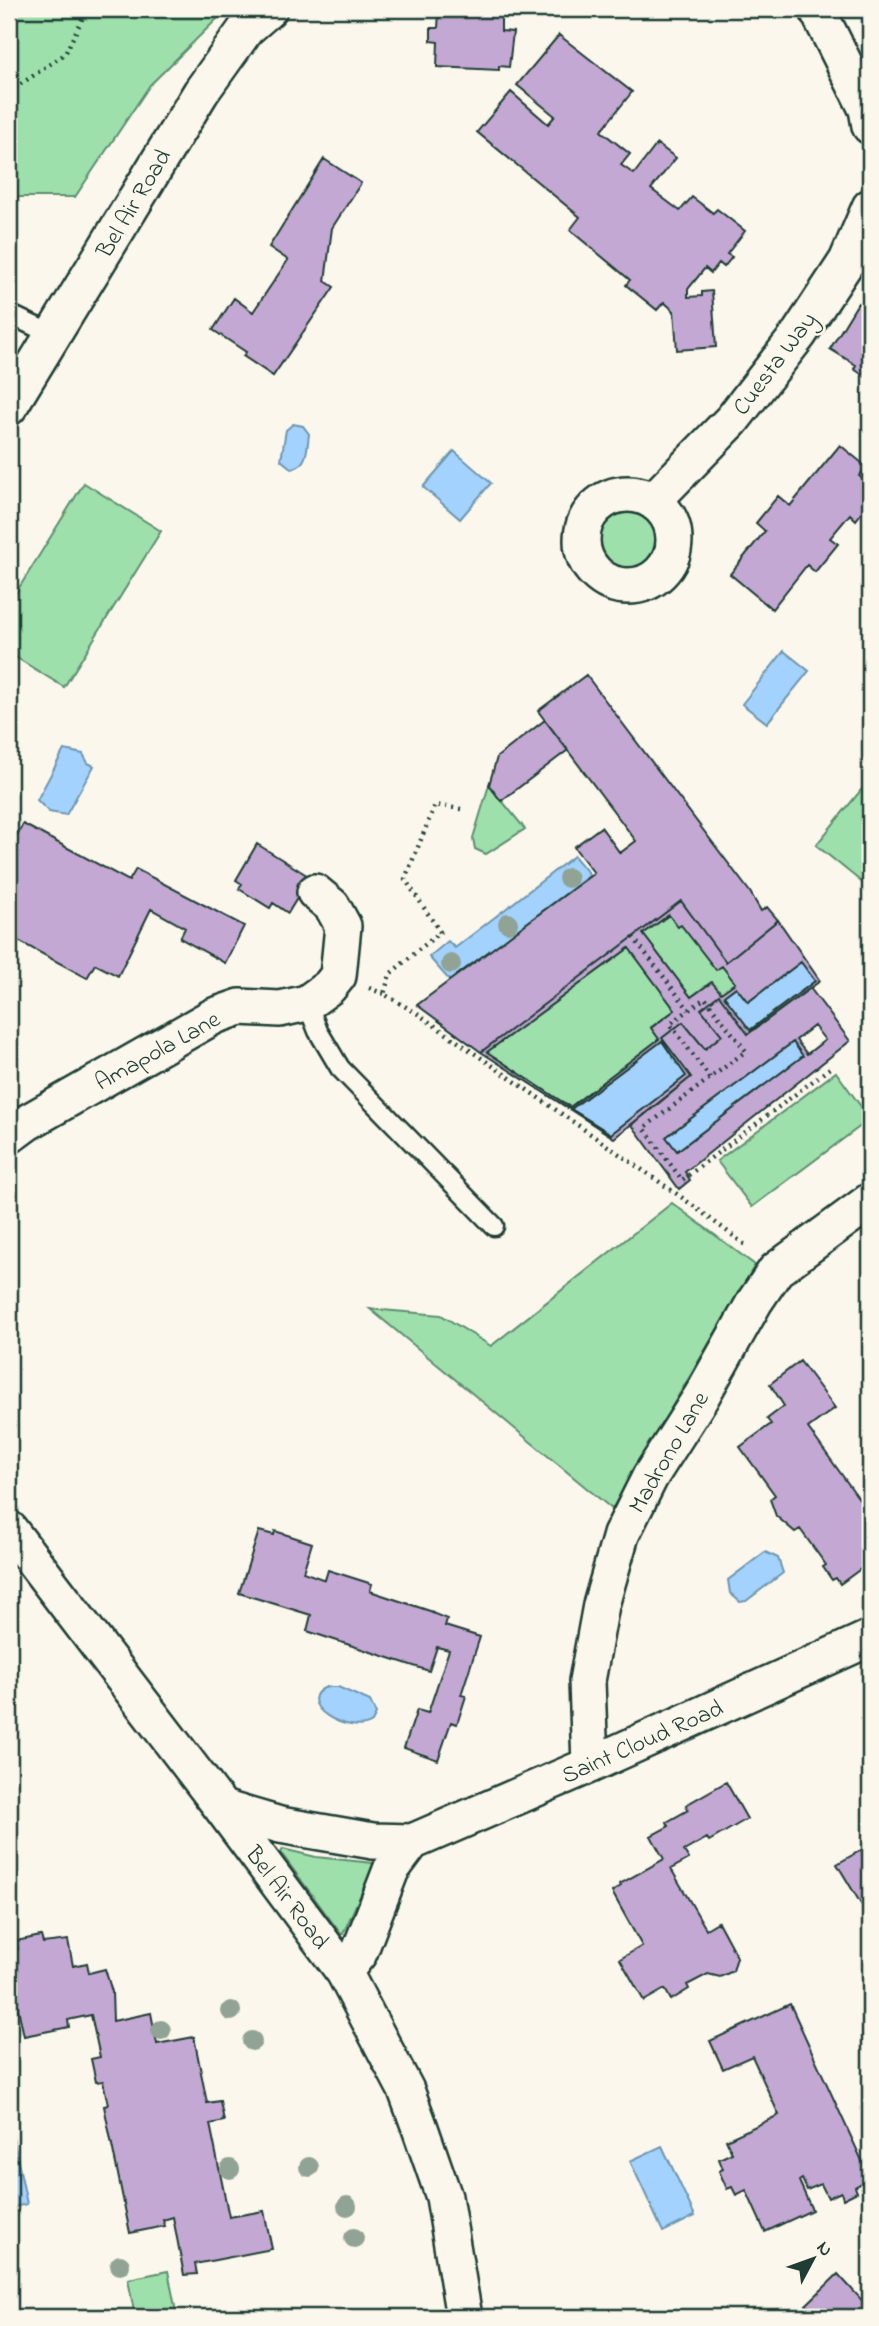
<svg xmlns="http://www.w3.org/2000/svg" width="879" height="2326" font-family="'Indie Flower',sans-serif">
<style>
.green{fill:#9ee0ab;stroke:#5e8e70;stroke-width:2}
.water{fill:#a3d2ff;stroke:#6e96ae;stroke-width:2}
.building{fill:#c4a8d4;stroke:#1f3d34;stroke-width:2;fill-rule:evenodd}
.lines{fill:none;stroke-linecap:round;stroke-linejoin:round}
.lane-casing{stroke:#1f3d34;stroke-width:23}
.street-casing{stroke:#1f3d34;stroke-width:40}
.path{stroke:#1f3d34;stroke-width:4.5;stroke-dasharray:2 5;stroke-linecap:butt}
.lane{stroke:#fbf7ec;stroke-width:18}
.street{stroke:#fbf7ec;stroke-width:35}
.tree{fill:#90a394}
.labels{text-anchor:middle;stroke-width:5;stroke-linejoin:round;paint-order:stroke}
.street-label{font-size:24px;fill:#1f3d34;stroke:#fbf7ec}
</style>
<rect width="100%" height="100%" fill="#fbf7ec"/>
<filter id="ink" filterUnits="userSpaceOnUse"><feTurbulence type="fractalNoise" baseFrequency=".0143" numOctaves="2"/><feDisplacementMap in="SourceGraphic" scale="14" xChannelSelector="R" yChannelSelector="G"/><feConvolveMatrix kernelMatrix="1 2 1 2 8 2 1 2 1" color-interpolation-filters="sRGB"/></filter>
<g filter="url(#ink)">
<!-- green -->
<path class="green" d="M9,9H227L150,85L75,197H9Z
M84,483L161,531L64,687L9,653V604Z
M600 540a29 29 0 1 1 58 0a29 29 0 1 1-58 0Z
M870,779V889L816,845Z
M489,785L525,829L486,854L475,849L473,838Z
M669,915L678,927L681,925L722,966L735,983L721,993L711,982L691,997L643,934Z
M629,948L675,1010L651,1027L659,1039L570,1107L487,1052Z
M836,1072L870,1119L752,1207L717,1161Z
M672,1203L755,1265L612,1509L370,1309L441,1315L491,1346Z
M283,1849L316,1857L373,1863L374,1865L343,1934H341L281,1853Z
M168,2271L177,2317H135L128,2279Z"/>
<!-- water -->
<path class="water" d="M293,424L303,426L309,434C307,448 308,465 292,469L281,460L286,430Z
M454,451L491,483L460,519L423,487Z
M784,651L809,671L767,723L742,704Z
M64,750L83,754L88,763L94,766L66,815L49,812L37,800Z
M574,856L590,875L450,981L429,957L448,941L455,948Z
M801,962L815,981L750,1030L724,996L736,987L748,1002Z
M662,1041L686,1076L611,1134L571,1109Z
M793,1042L803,1056L677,1151L666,1137Z
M765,1552L778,1558L783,1573L746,1601L740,1602L730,1593L728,1580Z
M326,1687H338L370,1701L376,1714L372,1722C350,1737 291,1703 326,1687Z
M9,2118L27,2204L9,2208Z
M662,2146L695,2216L663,2232L630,2161Z"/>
<!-- building -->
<path class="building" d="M433,9H493V13L501,14V31L513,32L509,67L499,66V70L437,67L438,42L431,41V28H438L439,12H433Z
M559,35L632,92L601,131L630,154L621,165L634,174L657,144L676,158L651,189L680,211L692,197L713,213L717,209L745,231L727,254L732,257L724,267L719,263L711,273L705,268L688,289V297L702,296V292L712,291L716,347L677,350L674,311L664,302L657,310L626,285L630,280L570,230L580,217L477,132L511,92L548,124L555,116L517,85Z
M324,159L361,183L332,228L325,281L334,287L273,376L243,356L246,352L213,330L234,298L253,312L288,260L269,247Z
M858,303L870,311V380L854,369L856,365L830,349Z
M840,445L867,467L859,476L870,485L864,495L870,502L856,520L850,514L830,538L838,544L815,572L807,565L772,609L730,574L765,531L756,523L778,496L790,506Z
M586,675L750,892L761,911L767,907L778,920L726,962L681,901L481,1052L417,1005L594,873L574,847L601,827L620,853L636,841L538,711Z
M545,720L568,750L501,801L489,785L497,757Z
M23,824L129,881L136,869L244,926L225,963L180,938L185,928L151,909L118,976L95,964L87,978L9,936L11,916L9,914V850Z
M257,844L310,877L288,913L273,903L270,908L239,889L242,884L236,880Z
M681,901L726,962L778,920L820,981L748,1034L719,995L701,1009L722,1035L705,1049L683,1022L662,1038L691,1077L614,1138L481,1052ZM669,915L678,927L681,925L716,970L722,966L735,983L721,993L712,982L691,997L643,934ZM629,948L675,1010L651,1028L659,1039L570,1107L487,1052ZM801,962L815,981L750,1030L724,996L736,987L748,1002ZM662,1041L686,1076L611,1134L571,1109Z
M810,988L850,1041L685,1172L690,1180L679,1189L632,1125L691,1077L662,1038L683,1022L705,1049L722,1035L701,1009L719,995L748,1034ZM814,1026L825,1040L807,1054L796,1040ZM793,1042L803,1056L677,1151L666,1137Z
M800,1361L835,1408L808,1428L870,1514V1562L840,1584L836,1578L832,1580L823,1567L826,1565L800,1529L795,1532L776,1516L770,1499L775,1495L740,1447L771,1424L767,1419L784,1406L770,1384Z
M259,1531L274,1535L275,1531L312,1543L303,1572L325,1580L328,1570L372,1584L370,1591L433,1612L432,1613L447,1619L445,1626L480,1637L461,1695L466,1696L457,1724L451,1722L438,1760L404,1748L417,1710L428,1713L449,1650L437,1647L429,1671L307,1631L311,1615L239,1593Z
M726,1782L747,1819L709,1841L707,1838L684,1851L689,1859L671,1869L706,1929L718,1922L737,1957L733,1971L720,1977L708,1974L687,1985L689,1989L671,2000L665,1989L644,2001L620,1959L642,1946L612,1892L621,1886L620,1884L664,1859L651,1836L669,1826L667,1822L688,1810L686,1805Z
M870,1845V1919L837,1864Z
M41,1936L43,1943L68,1940L73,1966L87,1963L89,1973L105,1969L112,1992L113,2021L151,2013L157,2044L194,2037L207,2103L220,2101L224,2121L210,2124L229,2217L264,2211L272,2249L195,2264L197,2274L184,2275L173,2217L163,2220L165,2226L130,2233L104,2106L108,2105L103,2081L96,2082L91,2059L100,2057L91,2015L68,2020L69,2027L24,2036L17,2004L9,2006V1951L18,1949L16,1941Z
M790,2004L870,2178L855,2187L857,2192L843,2199L841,2192L828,2198L821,2184L807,2190L802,2179L799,2181L812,2210L765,2232L746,2190L736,2195L732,2187L727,2189L719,2171L723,2169L719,2159L732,2153L726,2140L779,2115L752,2056L723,2069L710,2041Z
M838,2274L869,2308L865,2311L866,2317H813L808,2310L810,2308L806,2305Z"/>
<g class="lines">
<defs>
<path id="lane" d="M9,314L53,335
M307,1003L318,1031L340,1068L494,1226"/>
<path id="street" d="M817,9L867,109L870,126
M9,407L201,92L246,29L269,9
M582 540a46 46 0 1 1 92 0a46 46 0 1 1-92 0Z
M653,501L732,420L799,334L847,261L870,207
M9,1136L28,1122L214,1016L240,1007L280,1009L307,1003L329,987L338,976L343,926L332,906L315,892
M9,1529L222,1808L344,1972L406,2090L420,2128L444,2197L464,2317
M590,1765L587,1681L601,1605L621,1535L650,1477L701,1397L755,1301L776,1270L870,1201
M222,1808L280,1825L373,1841L412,1842L590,1765L870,1638
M344,1972L359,1953L391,1870L412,1842"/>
</defs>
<!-- lane casing -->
<use href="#lane" class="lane-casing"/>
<!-- street casing -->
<use href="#street" class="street-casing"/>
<!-- path -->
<path class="path" d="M9,92L65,54L87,9
M461,809L435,805L405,879L440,932L390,974L384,994L418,1014L684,1199L748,1247
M633,937L689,1010
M369,988L384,994
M710,1078L670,1024L705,998L746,1051L644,1128L682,1180L830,1068"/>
<!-- lane -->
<use href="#lane" class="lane"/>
<!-- street -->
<use href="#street" class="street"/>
</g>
<!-- trees -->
<g class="tree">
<circle cx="568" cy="878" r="10"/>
<circle cx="508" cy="923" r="10"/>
<circle cx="451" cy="964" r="10"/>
<circle cx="231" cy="2011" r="10"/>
<circle cx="161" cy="2030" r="10"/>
<circle cx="252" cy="2041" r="10"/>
<circle cx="309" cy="2167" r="10"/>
<circle cx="230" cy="2169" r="10"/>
<circle cx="347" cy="2206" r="10"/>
<circle cx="354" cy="2238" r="10"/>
<circle cx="120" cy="2265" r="10"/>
</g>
</g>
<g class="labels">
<!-- street labels -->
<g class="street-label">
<text transform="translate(133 203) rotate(-59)" y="8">Bel Air Road</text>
<text transform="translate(774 363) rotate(-53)" y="8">Cuesta Way</text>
<text transform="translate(157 1050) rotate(-29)" y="8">Amapola Lane</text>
<text transform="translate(668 1452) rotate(-60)" y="8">Madrono Lane</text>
<text transform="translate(642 1741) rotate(-24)" y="8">Saint Cloud Road</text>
<text transform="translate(288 1897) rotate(53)" y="8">Bel Air Road</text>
</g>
</g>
<!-- margin -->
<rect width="879" height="2326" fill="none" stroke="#fbf7ec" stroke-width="35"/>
<rect x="18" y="18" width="844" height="2291" fill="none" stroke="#1f3d34" stroke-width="2.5" filter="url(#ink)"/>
<!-- north arrow -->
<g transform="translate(813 2259) rotate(49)" stroke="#fbf7ec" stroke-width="5" paint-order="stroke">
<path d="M0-5L12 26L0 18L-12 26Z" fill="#1f3d34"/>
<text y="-10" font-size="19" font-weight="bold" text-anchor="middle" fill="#1f3d34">N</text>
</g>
</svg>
